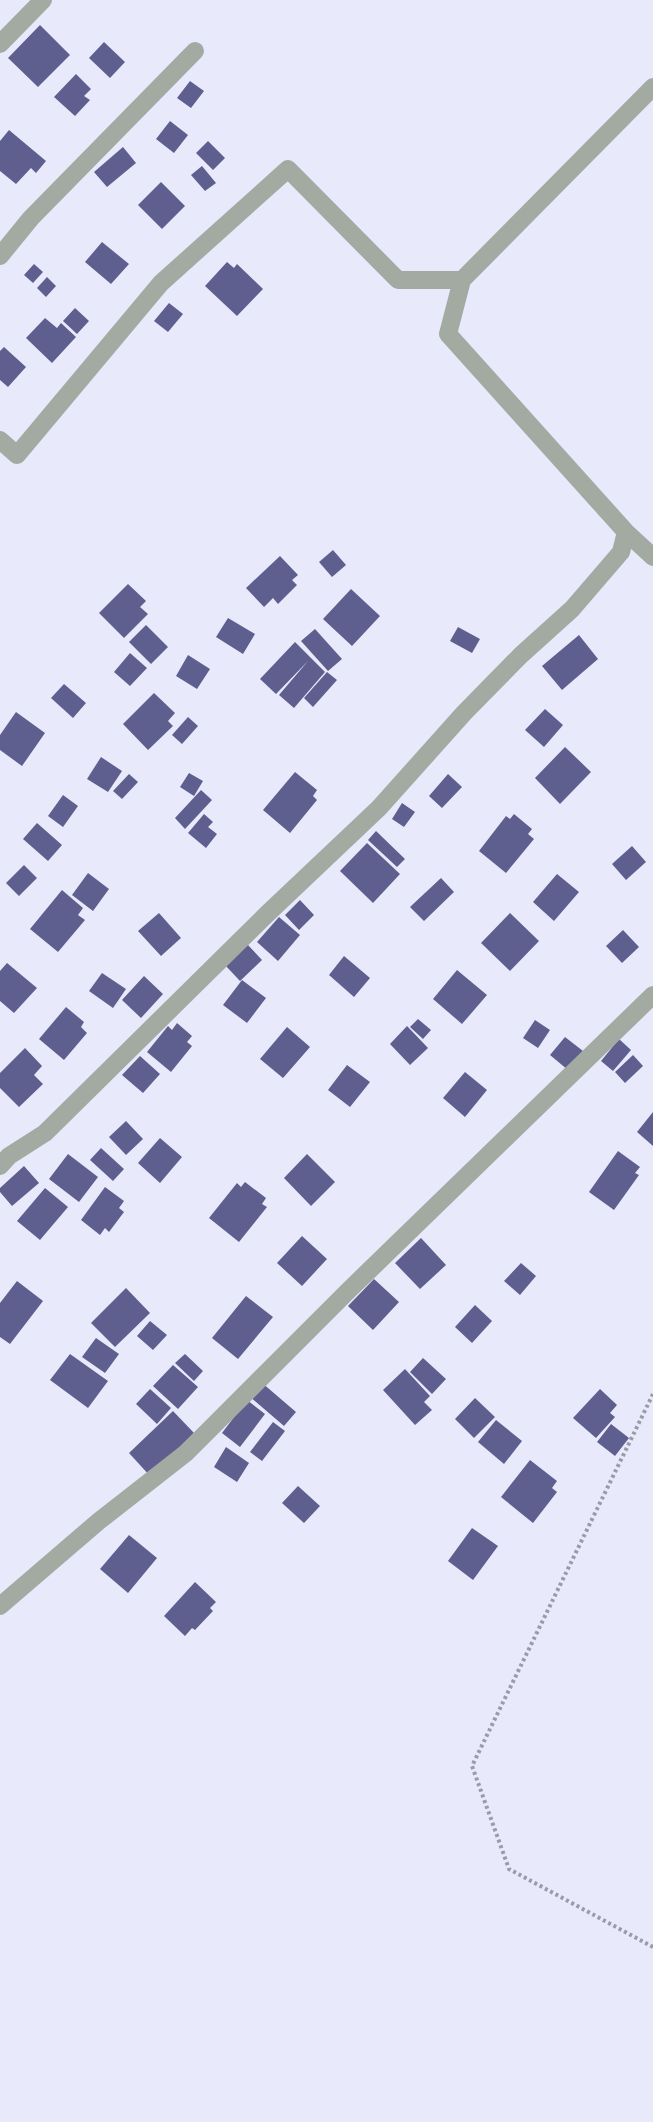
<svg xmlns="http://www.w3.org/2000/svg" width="653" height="2122" font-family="Karla,sans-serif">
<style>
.building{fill:#5f5f8f}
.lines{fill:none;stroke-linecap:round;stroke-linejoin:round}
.path{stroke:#9a9ba9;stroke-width:4;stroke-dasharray:3 3;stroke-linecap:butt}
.minor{stroke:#a2aaa2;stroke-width:18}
</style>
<rect width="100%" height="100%" fill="#e8e9fb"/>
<!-- building -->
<path class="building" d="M40,25L70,55L38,87L8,58Z
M104,42L125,62L110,78L89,58Z
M76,74L91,89L84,96L90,100L75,116L54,97Z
M190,81L204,91L191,108L177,98Z
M170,121L188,135L174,153L156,139Z
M9,130L46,161L36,173L31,168L16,184L0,171V141Z
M208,141L225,158L213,170L196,153Z
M123,147L136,163L107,187L94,172Z
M202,166L216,183L205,191L191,175Z
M161,182L185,206L162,229L138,205Z
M102,242L129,264L111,284L85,262Z
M227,262L234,268L237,264L263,289L237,316L205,286Z
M34,264L43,272L33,283L24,275Z
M47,277L56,286L46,297L37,288Z
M169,303L183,314L168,332L154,321Z
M75,308L89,321L77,334L63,321Z
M45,318L57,328L61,323L76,337L52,363L26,338Z
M4,347L26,367L8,387L0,380V351Z
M333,550L346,565L332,577L319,562Z
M280,556L298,575L292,580L297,585L278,604L273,598L264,607L246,588Z
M128,584L146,601L140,607L148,614L124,638L99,613Z
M351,589L380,616L352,646L323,619Z
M228,618L255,634L243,654L216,637Z
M146,625L168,647L151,664L129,642Z
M458,627L480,639L472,653L450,641Z
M315,629L342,659L328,671L301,641Z
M579,635L598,659L562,690L542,666Z
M295,642L325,672L294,708L279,695L308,661L276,694L260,679Z
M130,653L147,668L130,686L114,672Z
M188,655L210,669L197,689L176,676Z
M327,672L337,680L313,707L304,698Z
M64,684L86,703L73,718L51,698Z
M154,693L175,713L168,721L173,726L148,750L123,724Z
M545,709L563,725L544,747L525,730Z
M16,712L45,733L22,766L0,750V735Z
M188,717L198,726L182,744L172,735Z
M565,747L591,772L560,804L535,778Z
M101,757L122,771L108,792L87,779Z
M295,772L317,790L313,796L317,800L290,833L263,810Z
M189,773L203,781L194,796L180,787Z
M129,774L138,782L122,799L113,791Z
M448,774L462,787L442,808L429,796Z
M201,790L212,800L185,829L175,818Z
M63,795L78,806L63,827L48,816Z
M402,803L415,812L404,827L392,819Z
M204,814L213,822L208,827L217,834L206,848L188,833Z
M514,814L532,829L528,834L534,839L506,873L479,851L506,816L510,819Z
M37,823L62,845L48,861L23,839Z
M376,831L405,859L397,867L368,840Z
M367,843L400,874L373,903L340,871Z
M632,846L646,862L626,880L612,864Z
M24,865L37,878L19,896L6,883Z
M88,873L109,889L93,911L72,895Z
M557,874L579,892L554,921L533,902Z
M441,878L454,892L424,921L410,907Z
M62,890L83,908L78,915L85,920L58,952L30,929Z
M300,900L314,915L299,930L285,915Z
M159,913L181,938L161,956L138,931Z
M510,913L539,941L510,971L481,943Z
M279,917L300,935L278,961L257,942Z
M623,930L639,947L622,963L606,946Z
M247,944L262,960L240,981L225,965Z
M344,956L370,978L354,997L329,975Z
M7,963L37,988L14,1013L0,1001V971Z
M457,970L487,995L462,1024L433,999Z
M102,973L126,989L113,1008L89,991Z
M144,976L163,994L141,1018L122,1000Z
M242,980L266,998L247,1023L223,1005Z
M66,1007L84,1022L81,1027L87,1033L64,1060L39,1039Z
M418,1019L431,1030L423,1039L410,1027Z
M535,1020L550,1030L538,1048L523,1038Z
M177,1023L192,1036L187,1042L192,1046L171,1072L147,1052L168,1026L172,1030Z
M407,1026L428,1048L410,1065L390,1044Z
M287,1027L310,1047L283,1078L260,1059Z
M565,1037L583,1051L568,1070L550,1055Z
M619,1039L631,1050L613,1071L601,1061Z
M25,1048L42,1066L34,1075L43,1084L19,1107L0,1088V1073Z
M633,1055L643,1066L625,1083L615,1072Z
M140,1056L160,1074L143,1093L122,1075Z
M347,1065L370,1082L350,1107L328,1090Z
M465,1072L487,1090L465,1117L443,1098Z
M653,1112V1146L637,1132Z
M126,1121L143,1139L126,1155L109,1137Z
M160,1138L182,1157L160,1183L138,1163Z
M101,1148L124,1169L113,1181L90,1160Z
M618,1151L640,1167L635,1173L639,1175L614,1210L589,1192Z
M68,1154L98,1177L79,1202L49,1179Z
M307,1154L335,1182L311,1206L284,1178Z
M24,1166L39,1183L12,1206L0,1192V1188Z
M245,1182L266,1198L262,1204L267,1207L239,1242L209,1218L237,1183L241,1187Z
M105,1187L124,1201L119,1208L124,1212L109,1232L105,1228L100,1235L81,1220Z
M45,1188L68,1207L40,1240L17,1221Z
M302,1236L327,1259L302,1286L277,1263Z
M421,1238L446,1265L420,1289L395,1263Z
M521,1263L536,1276L520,1295L504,1281Z
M374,1279L399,1302L373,1330L348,1306Z
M17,1281L43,1301L10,1344L0,1337V1303Z
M126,1288L150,1313L115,1347L91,1323Z
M246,1296L273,1317L238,1359L212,1338Z
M475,1305L492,1321L472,1343L455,1327Z
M150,1321L167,1335L153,1350L137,1336Z
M96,1338L119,1354L105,1373L82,1357Z
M70,1354L108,1381L88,1408L50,1380Z
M185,1354L203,1371L194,1381L175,1363Z
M423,1358L446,1379L432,1394L410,1372Z
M173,1365L198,1387L178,1409L153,1386Z
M405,1369L430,1396L424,1402L432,1410L415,1425L383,1390Z
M261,1382L296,1412L284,1426L249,1396Z
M150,1389L171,1408L157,1424L136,1404Z
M600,1389L617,1405L610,1413L615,1417L596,1438L573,1418Z
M475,1398L495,1417L474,1438L455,1419Z
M247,1400L265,1414L240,1447L222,1433Z
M173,1411L194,1433L150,1476L129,1453Z
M496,1420L522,1441L504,1464L478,1442Z
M273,1422L285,1431L262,1461L250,1452Z
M611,1424L629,1438L615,1456L597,1442Z
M226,1447L249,1463L237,1482L214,1467Z
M530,1460L557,1481L552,1488L557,1492L533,1523L501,1497Z
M298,1486L320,1506L304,1523L282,1503Z
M472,1528L498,1546L473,1580L448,1561Z
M129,1535L157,1558L128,1593L100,1569Z
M195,1582L216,1602L210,1608L213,1611L195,1630L192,1628L185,1636L164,1616Z"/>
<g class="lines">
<!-- path -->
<path class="path" d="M653,1394L472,1766L509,1869L653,1947"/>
<!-- minor -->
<path class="minor" d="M0,44L43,0
M0,256L31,218L195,51
M462,280L448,334L626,532L653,557
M0,440L17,455L161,283L288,169L398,280H462L653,87
M0,1166L9,1156L45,1133L267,914L379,808L464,713L521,655L572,609L621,552L626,532
M0,1606L99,1521L186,1453L348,1291L653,995"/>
</g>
</svg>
